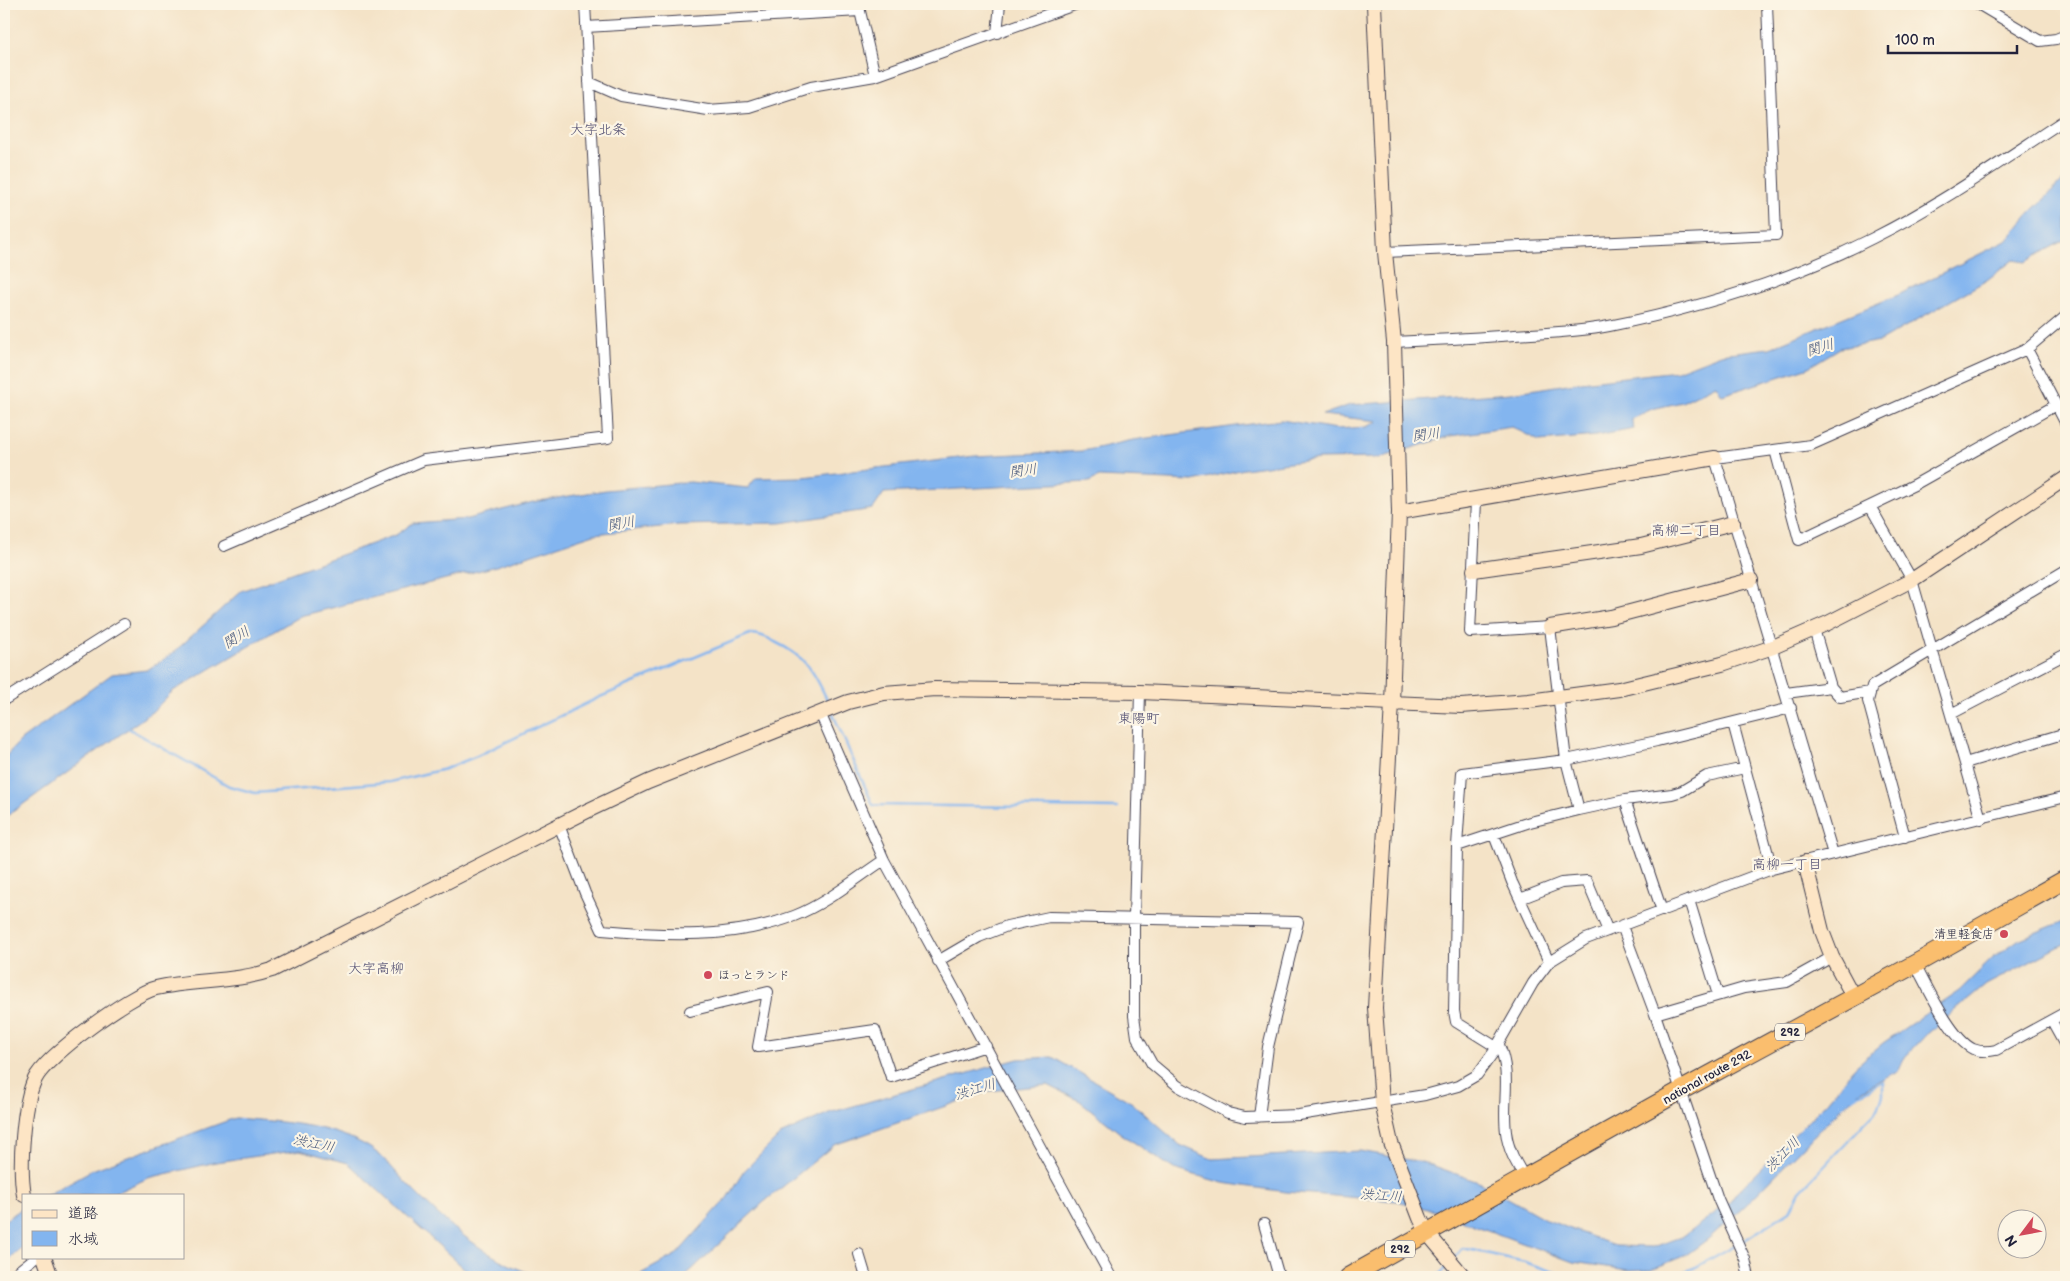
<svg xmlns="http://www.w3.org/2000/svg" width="2070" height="1281" font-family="'Balsamiq Sans','Klee One',sans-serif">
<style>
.water{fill:#83b5ef;stroke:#526c95}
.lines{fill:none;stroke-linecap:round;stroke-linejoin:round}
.stream{stroke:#83b5ef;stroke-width:2.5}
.street-casing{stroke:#423f50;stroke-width:12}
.secondary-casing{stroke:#423f50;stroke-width:16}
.highway-casing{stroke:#423f50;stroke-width:20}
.street{stroke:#fff;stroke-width:10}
.secondary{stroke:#fde5c5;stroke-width:14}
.highway{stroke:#fabe6e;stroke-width:18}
.poi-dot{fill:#d1495b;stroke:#fcf5e5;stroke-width:2}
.labels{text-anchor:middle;stroke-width:4.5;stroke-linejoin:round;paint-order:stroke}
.shield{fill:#fcf5e5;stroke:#63616e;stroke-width:1}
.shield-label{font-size:11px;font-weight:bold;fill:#22223b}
.poi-label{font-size:12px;fill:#22223b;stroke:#fcf5e5;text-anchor:end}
.street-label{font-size:12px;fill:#22223b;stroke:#fcf5e5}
.neighbourhood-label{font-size:14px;fill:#504d71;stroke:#fcf5e5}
.water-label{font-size:14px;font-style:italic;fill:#44557a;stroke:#fcf5e5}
</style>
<rect width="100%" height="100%" fill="#fcf5e5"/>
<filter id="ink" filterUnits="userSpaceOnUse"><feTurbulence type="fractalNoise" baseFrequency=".02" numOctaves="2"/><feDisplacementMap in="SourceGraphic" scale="10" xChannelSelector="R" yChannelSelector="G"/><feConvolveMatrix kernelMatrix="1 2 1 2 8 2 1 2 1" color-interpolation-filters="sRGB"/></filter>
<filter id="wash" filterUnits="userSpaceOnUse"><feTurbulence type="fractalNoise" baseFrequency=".0096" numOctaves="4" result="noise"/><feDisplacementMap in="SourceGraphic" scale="20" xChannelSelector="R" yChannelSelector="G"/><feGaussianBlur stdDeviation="1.12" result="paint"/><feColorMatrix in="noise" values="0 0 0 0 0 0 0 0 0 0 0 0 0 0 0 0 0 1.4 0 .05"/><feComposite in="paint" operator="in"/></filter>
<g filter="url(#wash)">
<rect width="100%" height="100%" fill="#f4e3c7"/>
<!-- water -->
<path class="water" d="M2066,178V239L2025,262L2013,260L1987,280L1880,341L1840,348L1807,368L1722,395L1716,385L1682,402L1652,409L1631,419L1634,429L1596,436L1539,441L1512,427L1450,436L1380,458L1319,459L1244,469L1193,481L1099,477L1089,482L884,493L873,509L781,523L679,525L594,534L493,567L300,616L173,691L153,711L4,818V758L21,740L112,674L147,670L172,654L241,591L396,535L413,523L467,519L533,502L606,490L690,482L748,488L756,478L803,477L975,456L1083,451L1133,440L1281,420L1337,429L1366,427L1378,421L1322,415L1350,405L1511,393L1581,382L1677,371L1721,354L1769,348L1898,295L2006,241L2031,212Z
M2066,920V943L1986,985L1926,1035L1905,1057L1899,1070L1862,1090L1832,1117L1746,1205L1708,1239L1686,1255L1652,1269L1628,1270L1573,1262L1439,1212L1397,1201L1286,1192L1223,1183L1174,1169L1120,1133L1080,1101L1048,1085L989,1091L834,1145L764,1202L684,1277H635L677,1254L727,1198L744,1171L780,1135L829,1113L1018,1059L1052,1057L1131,1102L1180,1145L1212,1159L1360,1151L1426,1163L1481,1183L1547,1220L1616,1246L1653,1247L1682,1237L1730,1202L1737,1192L1823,1106L1855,1067L1883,1043L1959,991L1993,958L2018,940Z
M235,1118C280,1122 326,1123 367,1146C382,1154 396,1173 408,1185C444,1222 493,1266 544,1277H480L465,1269L348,1163L300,1150L216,1162L148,1178L111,1195H47L92,1170Z
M24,1207V1247L4,1264V1221Z"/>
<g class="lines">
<!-- stream -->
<path class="stream" d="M833,714L873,805L1117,808
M126,727L229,786L255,793L390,782L445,769L477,756L600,697L750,634C760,634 767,637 775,642C807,657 815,673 829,704
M1740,1243L1790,1211L1800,1191L1878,1109L1883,1095V1081L1852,1098
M1454,1259L1463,1248L1525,1262L1568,1277
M1437,1277L1449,1265
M1671,1277L1696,1267L1735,1245"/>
</g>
</g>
<g filter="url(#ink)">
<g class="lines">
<defs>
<path id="street" d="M1978,4L2040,41L2056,39L2066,35
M586,27L860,11L875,76
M997,33L1000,4
M589,82L621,96L708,110L749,107L811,87L875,76L1077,4
M1385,252L1776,235L1767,4
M1394,342C1434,340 1474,338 1515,335C1546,333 1578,332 1609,326C1699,308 1791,280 1873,238C1941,204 2003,160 2066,119
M2027,349L2066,424
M1775,450L1799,540L1914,485L2056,405
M1476,501L1470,632L1550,627L1566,760L1579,810
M1870,506L1912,580L1981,819
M224,546L424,460L608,438L585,4
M1814,629L1831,687
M1140,692L1134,918V1016L1137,1037L1152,1064L1178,1086L1228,1113L1245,1117L1299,1115L1425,1095L1458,1086L1477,1075L1493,1053L1533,983L1549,962L1586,939L1772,869L2066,797
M1786,693L1831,687L1840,697L1870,692
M4,700L124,624
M820,713L884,860L1111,1277
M1951,714L2066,654
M1733,723L1772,869
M1965,763L2066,733
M1625,800L1662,911
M559,825L585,893L602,930C665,936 734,939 794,916C827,903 855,879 884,860
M1494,835L1512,882L1549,962
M1905,837L1868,701L1872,686L2066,570
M1457,846L1530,822L1579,810L1625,800L1672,794L1682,791L1707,776L1745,768
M1833,854L1715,458L1811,445L2027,349L2066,316
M1520,899L1561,883L1587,881L1608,931
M1689,900L1718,995
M1622,926L1655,1014L1718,1199L1745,1259L1749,1277
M938,961L979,937L1007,926L1049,917L1298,922L1268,1047L1259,1117
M1915,964C1927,986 1951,1039 1973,1049C1981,1052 1988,1052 1996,1050L2066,1012
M690,1011L768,992L758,1047L875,1030L891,1077L986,1046
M1655,1014L1744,988L1787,982L1832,957
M2051,1020L2066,1047
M1499,1045H1493L1456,1022L1454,1011L1457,846L1462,773L1566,760L1657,741L1791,708
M1499,1045C1512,1075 1502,1101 1506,1132C1508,1150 1516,1163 1525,1178
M1264,1224L1279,1277
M859,1254L866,1277
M11,1277L36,1257"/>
<path id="secondary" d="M1374,4L1385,252L1394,342L1399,512L1392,703L1375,1008L1382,1103L1391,1143L1420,1218L1428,1234L1464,1277
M1399,512L1715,458
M1474,570L1641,546L1733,523
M1550,627L1611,617L1751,580
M1805,862L1822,931L1832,957L1854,998
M24,1195C19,1168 23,1104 35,1079C46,1056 131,994 156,988C194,979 234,983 272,970L589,810L648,782L848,702L884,693L935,689L1140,692L1461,706L1529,701L1619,689L1722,664L1773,647L1828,623L1912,580L2066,478
M44,1257L51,1277"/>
<path id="highway" d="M1348,1277L1680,1091L1915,964L2066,879"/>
</defs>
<!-- street casing -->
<use href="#street" class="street-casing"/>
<!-- secondary casing -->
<use href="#secondary" class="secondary-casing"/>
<!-- highway casing -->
<use href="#highway" class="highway-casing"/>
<!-- street -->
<use href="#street" class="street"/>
<!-- secondary -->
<use href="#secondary" class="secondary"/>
<!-- highway -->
<use href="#highway" class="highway"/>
</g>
</g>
<!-- markers -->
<g class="poi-dot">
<circle cx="2004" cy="934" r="5"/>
<circle cx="708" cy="975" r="5"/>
</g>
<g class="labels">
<!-- shield labels -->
<g class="shield">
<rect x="1775" y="1023.5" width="30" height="17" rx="4"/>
<rect x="1385" y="1240.5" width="30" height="17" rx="4"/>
</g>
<g class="shield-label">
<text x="1790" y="1036">292</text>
<text x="1400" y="1253">292</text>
</g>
<!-- poi labels -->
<g class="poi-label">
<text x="1994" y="938">清里軽食店</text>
<text x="718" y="979" text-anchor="start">ほっとランド</text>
</g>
<!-- street labels -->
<g class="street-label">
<text transform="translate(1707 1077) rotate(-29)" y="4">national route 292</text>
</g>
<!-- neighbourhood labels -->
<g class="neighbourhood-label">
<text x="598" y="134">大字北条</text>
<text x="1686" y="535">高柳二丁目</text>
<text x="1139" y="723">東陽町</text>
<text x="1787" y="869">高柳一丁目</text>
<text x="376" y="973">大字高柳</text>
</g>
<!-- water labels -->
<g class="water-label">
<text transform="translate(1820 347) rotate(-16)" y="5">関川</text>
<text transform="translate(1426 434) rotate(-7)" y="5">関川</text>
<text transform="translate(1023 470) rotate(-7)" y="5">関川</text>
<text transform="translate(621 523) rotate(-10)" y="5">関川</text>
<text transform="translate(236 637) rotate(-32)" y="5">関川</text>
<text transform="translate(975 1089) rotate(-17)" y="5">渋江川</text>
<text transform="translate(314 1143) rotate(12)" y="5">渋江川</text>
<text transform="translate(1782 1154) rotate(-45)" y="5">渋江川</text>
<text transform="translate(1381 1195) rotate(4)" y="5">渋江川</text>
</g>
</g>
<!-- margin -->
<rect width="2070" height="1281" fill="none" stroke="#fcf5e5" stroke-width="20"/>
<!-- legend -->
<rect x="22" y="1194" width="162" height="65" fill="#fcf5e5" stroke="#a5a1a1"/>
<rect x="32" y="1210" width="25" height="8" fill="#fde5c5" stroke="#a5a1a1"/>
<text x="68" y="1218" font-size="15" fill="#22223b">道路</text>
<rect x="32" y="1231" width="25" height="15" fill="#83b5ef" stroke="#a5a1a1"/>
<text x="68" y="1244" font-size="15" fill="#22223b">水域</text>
<!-- north arrow -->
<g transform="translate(2022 1234) rotate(238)"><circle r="24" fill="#fcf5e5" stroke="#a5a1a1"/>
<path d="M0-4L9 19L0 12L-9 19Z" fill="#d1495b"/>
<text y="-8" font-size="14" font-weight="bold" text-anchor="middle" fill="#22223b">N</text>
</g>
<!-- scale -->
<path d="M1888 45v8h129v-8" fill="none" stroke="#22223b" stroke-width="2.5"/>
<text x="1895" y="45" font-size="15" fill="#22223b" stroke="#fcf5e5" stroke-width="4" paint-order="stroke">100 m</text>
</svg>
